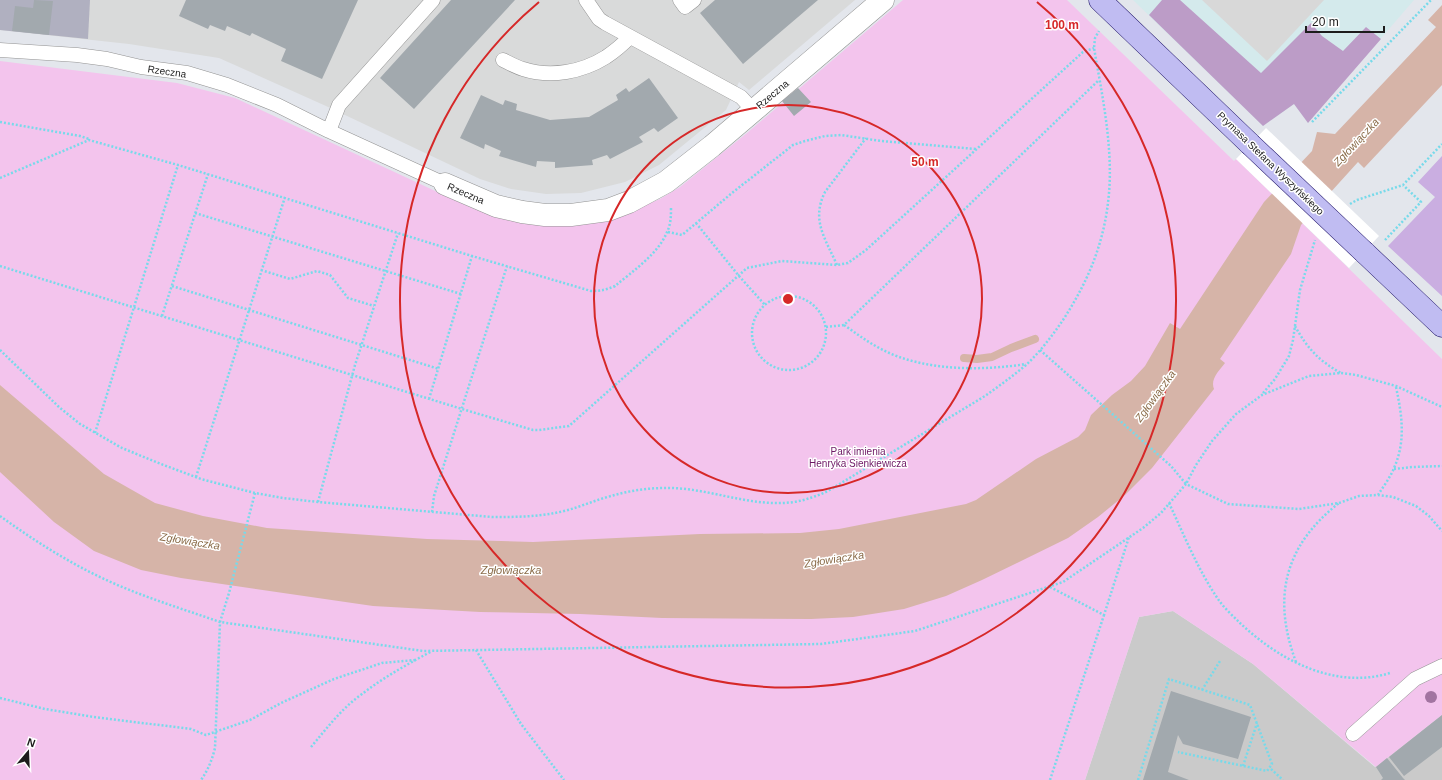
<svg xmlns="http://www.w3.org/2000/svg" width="1442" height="780" font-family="Arial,sans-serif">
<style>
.residential{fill:#d9dada}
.commercial{fill:#d4eaec}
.religious{fill:#cacaca}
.construction{fill:#b0b0c0}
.grass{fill:#caaee1}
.forest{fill:#bc9cc7}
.park{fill:#f3c4ed}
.parking{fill:#d8d8d8}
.water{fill:#d6b4a8}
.pier{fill:#fff}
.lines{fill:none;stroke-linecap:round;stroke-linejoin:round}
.stream{stroke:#d6b4a8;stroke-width:8}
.building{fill:#a2a9ae}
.service-casing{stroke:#939393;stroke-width:15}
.minor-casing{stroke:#939393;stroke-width:23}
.secondary-casing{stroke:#1c1166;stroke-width:23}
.path{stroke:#77daea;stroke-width:2.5;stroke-dasharray:2 2;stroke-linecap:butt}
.service{stroke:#fff;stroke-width:14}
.minor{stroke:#fff;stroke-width:22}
.secondary{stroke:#c0bcf2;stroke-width:22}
.secondary-bridge-casing{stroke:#1c1166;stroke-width:23;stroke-linecap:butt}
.secondary-bridge{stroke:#c0bcf2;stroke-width:22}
.tree{fill:#a274a1}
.ring{fill:none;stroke:#d62828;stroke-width:2}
.labels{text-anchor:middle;stroke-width:3;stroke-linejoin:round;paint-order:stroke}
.street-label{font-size:10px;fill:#1c1c1c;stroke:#fff}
.park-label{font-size:10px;fill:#6d1764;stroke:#fff}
.water-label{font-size:11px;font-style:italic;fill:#8b6d4a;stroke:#fff}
.centre{fill:#d62828;stroke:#fff;stroke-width:2}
.ring-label{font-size:12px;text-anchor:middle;font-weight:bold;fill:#d62828;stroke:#fff;stroke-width:3;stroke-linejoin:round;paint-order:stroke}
</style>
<rect width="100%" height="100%" fill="#e3e6ec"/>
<!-- residential -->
<path class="residential" d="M0,0H855L749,90L739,82L726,110L659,165L625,182L581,193L546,194L511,189L480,179L326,106L219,58L129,44L0,30Z"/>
<!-- commercial -->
<path class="commercial" d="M1133,0H1414L1308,123L1294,104L1263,126Z"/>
<!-- religious -->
<path class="religious" d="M1173,611L1253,664L1375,767L1442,715V780H1085L1139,617Z"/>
<!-- construction -->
<path class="construction" d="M0,0H90L88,39L0,30Z"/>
<!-- grass -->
<path class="grass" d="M1442,156V296L1388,246L1435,197L1418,182Z"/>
<!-- forest -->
<path class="forest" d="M1162,0H1180L1261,73L1311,23L1322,36L1343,51L1366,27L1381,39L1308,123L1294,104L1263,126L1149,15Z"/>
<!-- park -->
<path class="park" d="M903,0H1067L1234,161L1236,159L1442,359V715L1376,767L1253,664L1173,611L1139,617L1085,780H0V61L177,83L235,98L474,209L520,220L626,213L660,199L680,187L747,133Z"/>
<!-- parking -->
<path class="parking" d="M1202,0H1324L1267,61Z"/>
<!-- water -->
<path class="water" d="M1442,5V85L1364,168L1358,162L1301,225L1291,254L1220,359L1225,363C1219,371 1210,379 1214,389L1152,468L1125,495L1098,517L1068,538L982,580L946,596L904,609L853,617L811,619L662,618L580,614L480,612L373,606L181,578L141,570L94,551L54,522L0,472V385L104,474L155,503L203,516L267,528L427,539L533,542L700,534L800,533L839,529L966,504L976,500L1036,459L1078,437L1085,430L1091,415L1112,395L1131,381L1145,366L1170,323L1180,329L1264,202L1312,151L1317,132L1335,134L1436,27L1428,20Z"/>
<!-- pier -->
<path class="pier" d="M1266,128L1379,236L1349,268L1236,159Z"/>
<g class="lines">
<!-- stream -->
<path class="stream" d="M964,358L977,359L992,357L1011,348L1035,339"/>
</g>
<!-- building -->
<path class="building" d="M34,0L53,1L49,35L12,31L15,6L33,8Z
M186,0H358L322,79L281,61L286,49L252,33L250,36L227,26L225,31L210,25L208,29L179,16Z
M451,0H515L414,109L380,78Z
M715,0H818L743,64L700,13Z
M649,78L678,118L658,132L654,128L639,137L643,142L610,159L607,155L592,160L593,165L555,168V162L537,161L536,167L499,156L501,151L485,144L484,149L460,138L481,95L503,105L505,100L517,104L516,110L550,120L589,117L618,100L616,95L626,88L629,92Z
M798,88L811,102L794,116L782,101Z
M1171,691L1251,717L1238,759L1183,744L1178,735L1168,772L1189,780H1143Z
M1442,715V747L1404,776L1389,757Z
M1387,758L1403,778L1405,780H1381L1383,778L1376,767Z"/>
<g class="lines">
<defs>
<path id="service" d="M586,0L599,19L605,23L741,97L753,110
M680,0L685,7L694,0
M0,50L77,55L107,59L141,67L187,73L227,85L277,105L329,131L445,184
M503,60C509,63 516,67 523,69C551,78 582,72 606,57C615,51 623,44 630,37
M329,131L339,105L433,0
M1353,734L1415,679L1442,666"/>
<path id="minor" d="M445,184L496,206L522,212L545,215H571L608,210L629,202L666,182L712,146L883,0"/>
<path id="secondary" d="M1100,0L1250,144
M1364,252L1442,326"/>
</defs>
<!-- service casing -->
<use href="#service" class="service-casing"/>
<!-- minor casing -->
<use href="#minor" class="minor-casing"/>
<!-- secondary casing -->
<use href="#secondary" class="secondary-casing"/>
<!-- path -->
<path class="path" d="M0,122L80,136L89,139
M1312,122L1431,0
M0,178L89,140L178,165L472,256L591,291C600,291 606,290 615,286C632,272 659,253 667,232C671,224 671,216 671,207
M1350,204L1357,200L1403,185L1442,144
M195,213L461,294
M696,223L739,276L765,305
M668,232L682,235L732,193L793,145L805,141L825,136L841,135L881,141L976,149
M1385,240L1421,202L1403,185
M837,265C825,238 811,220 825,192L866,138
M0,266L462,409L533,430H539L569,426L747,268L782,261L837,265L848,263L866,250L1083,52L1094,48
M261,270L290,279L317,271L330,275L348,298L374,306
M172,286L439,369
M752 333a37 37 0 1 1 74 0a37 37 0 1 1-74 0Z
M162,316L208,174
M844,325C857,334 869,343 883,350C924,371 981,371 1026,364
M1295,326C1307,348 1319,361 1341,373
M826,327L844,325L1099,80
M0,350L60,408L80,424L122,448L161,464L201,479L255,493L283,498L318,502L492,517C518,517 542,517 568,510C582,506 596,500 611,496C628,491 647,488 665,488C708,487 750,508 794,502C806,500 817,496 828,491L985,396C999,386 1013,376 1026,365C1040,352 1052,336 1063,320C1089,280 1105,241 1109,193C1113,146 1102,94 1094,48L1095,38L1099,31
M1040,350L1171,466L1186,484L1196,465L1212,441L1236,414L1262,395L1309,376L1341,373L1356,375L1396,386L1442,407
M1263,393L1275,379L1289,356L1293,340L1300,290L1315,240
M429,399L472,256
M95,433L178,165
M1394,469L1413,467L1442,466
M196,477L285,197
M255,493L229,593L220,622L423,651L821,644L915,631L1063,582L1143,528L1161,513L1186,484L1228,504L1299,509L1339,503L1359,496L1378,495L1393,497L1416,506L1429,516L1442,531
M1378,495C1383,487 1390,478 1394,468C1406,441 1402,415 1396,387
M318,502L355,365L398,233
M1169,503C1184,535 1198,570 1218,599C1224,608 1233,616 1240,623C1279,660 1335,690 1390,673
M432,512L434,496L507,266
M0,516C32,539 66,561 102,578C140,596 180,608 220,622L215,748C212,760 208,770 201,780
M1050,587L1104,615L1129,537
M476,650L521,724L564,780
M1296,662C1272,598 1284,546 1339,503
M1202,690L1220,661
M0,698L45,709L94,717L191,729L206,735L250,720L281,703L334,679L382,663L415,660
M311,747C327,728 342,708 362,694C384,677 408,664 432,651
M1243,766L1257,723
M1271,769L1283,780
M1050,780L1104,615
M1138,780L1169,679L1250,705L1272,764L1267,771L1178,752"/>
<!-- service -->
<use href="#service" class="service"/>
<!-- minor -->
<use href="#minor" class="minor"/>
<!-- secondary -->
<use href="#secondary" class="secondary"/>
<defs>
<path id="secondary-bridge" d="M1250,144L1364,252"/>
</defs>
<!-- secondary-bridge casing -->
<use href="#secondary-bridge" class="secondary-bridge-casing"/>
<!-- secondary-bridge -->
<use href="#secondary-bridge" class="secondary-bridge"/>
</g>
<!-- trees -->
<circle class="tree" cx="1431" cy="697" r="6"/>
<!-- distance rings -->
<g class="ring">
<circle cx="788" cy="299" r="194"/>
<path d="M1037 2A388 388 0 1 1 539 2"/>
</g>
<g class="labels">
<!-- street labels -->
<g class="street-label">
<text transform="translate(167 71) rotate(8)" y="4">Rzeczna</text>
<text transform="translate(772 94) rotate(-40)" y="4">Rzeczna</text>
<text transform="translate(1271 163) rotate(44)" y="4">Prymasa Stefana Wyszyńskiego</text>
<text transform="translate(466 193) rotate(23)" y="4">Rzeczna</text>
</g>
<!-- park labels -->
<g class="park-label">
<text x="858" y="455">Park imienia<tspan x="858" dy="12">Henryka Sienkiewicza</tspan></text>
</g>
<!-- water labels -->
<g class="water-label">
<text transform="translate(1356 142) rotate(-47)" y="4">Zgłowiączka</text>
<text transform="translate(1155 396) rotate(-54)" y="4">Zgłowiączka</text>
<text transform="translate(190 541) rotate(9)" y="4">Zgłowiączka</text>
<text transform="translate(834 559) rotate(-9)" y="4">Zgłowiączka</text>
<text x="511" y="574">Zgłowiączka</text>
</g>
</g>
<circle cx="788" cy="299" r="6" class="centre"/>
<g class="ring-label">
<text x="1062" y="29">100 m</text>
<text x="925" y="166">50 m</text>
</g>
<!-- north arrow -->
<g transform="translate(28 752) rotate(19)" stroke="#ffffff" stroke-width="3" paint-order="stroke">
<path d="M0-3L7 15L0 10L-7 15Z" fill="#1c1c1c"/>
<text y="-6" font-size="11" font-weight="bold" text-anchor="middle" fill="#1c1c1c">N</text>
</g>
<!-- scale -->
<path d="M1306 26v6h78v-6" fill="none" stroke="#1c1c1c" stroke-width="2"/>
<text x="1312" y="26" font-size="12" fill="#1c1c1c" stroke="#ffffff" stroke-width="3" paint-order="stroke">20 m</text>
</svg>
